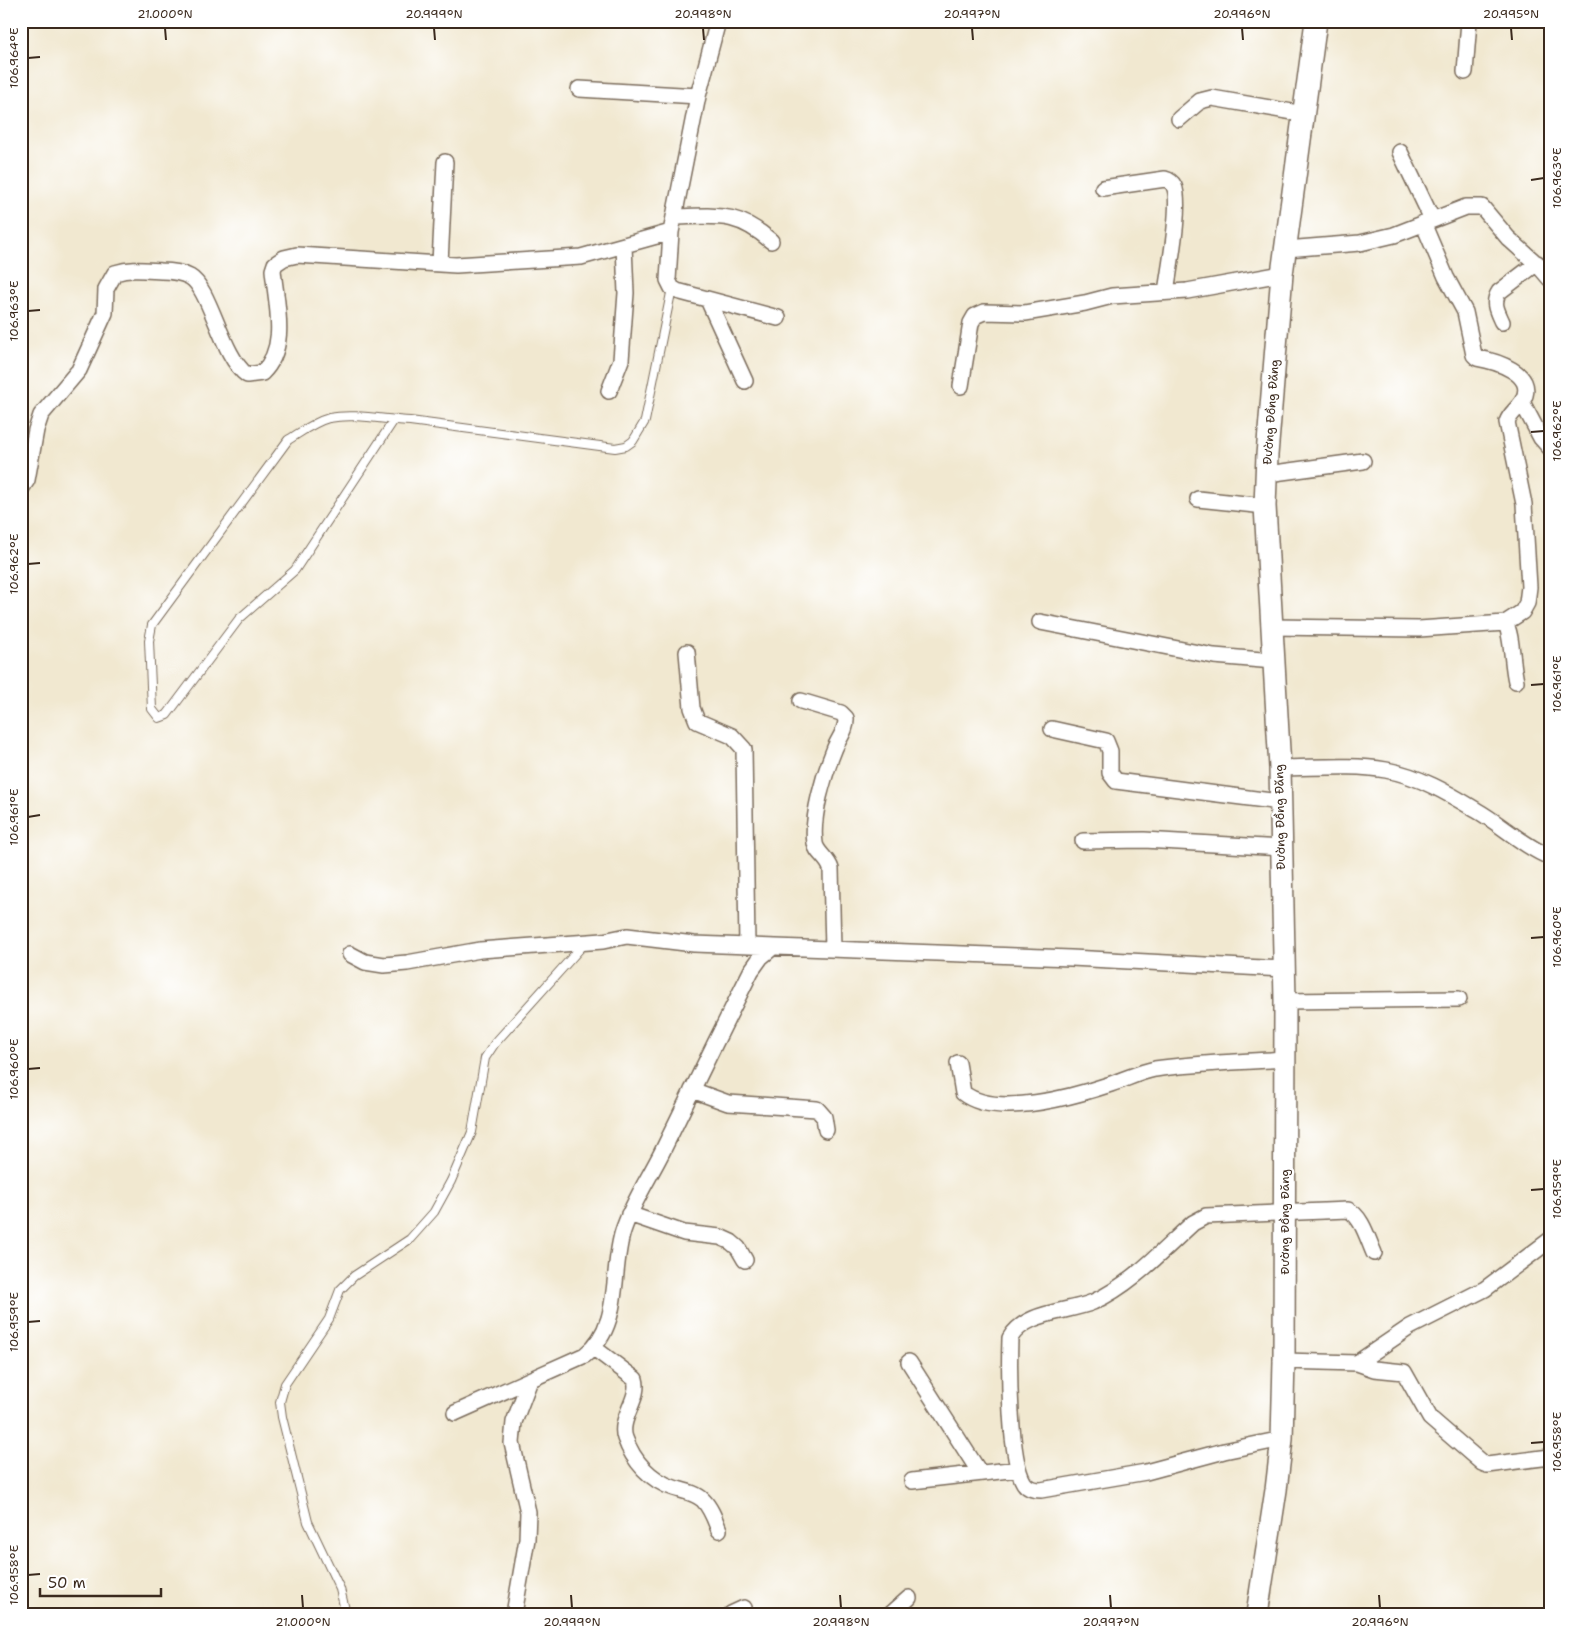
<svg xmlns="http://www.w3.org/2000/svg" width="1571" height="1635" font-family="'Shantell Sans',sans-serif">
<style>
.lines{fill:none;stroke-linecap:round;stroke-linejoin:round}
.lane-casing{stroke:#7b6c5c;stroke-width:10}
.street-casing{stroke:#7b6c5c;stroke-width:18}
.secondary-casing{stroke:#7b6c5c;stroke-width:24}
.lane{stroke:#fff;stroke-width:8}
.street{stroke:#fff;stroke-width:15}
.secondary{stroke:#fff;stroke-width:21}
.ticks{fill:none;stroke:#3b2a1e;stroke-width:2}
.labels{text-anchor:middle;stroke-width:4.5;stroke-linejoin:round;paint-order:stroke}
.street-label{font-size:12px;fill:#3b2a1e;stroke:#fff}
.neatline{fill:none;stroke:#3b2a1e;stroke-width:2}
.ticks-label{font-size:12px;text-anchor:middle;fill:#3b2a1e}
</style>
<rect width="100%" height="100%" fill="#fff"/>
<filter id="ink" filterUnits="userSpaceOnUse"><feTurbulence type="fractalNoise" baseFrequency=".02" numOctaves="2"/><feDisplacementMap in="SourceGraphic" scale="10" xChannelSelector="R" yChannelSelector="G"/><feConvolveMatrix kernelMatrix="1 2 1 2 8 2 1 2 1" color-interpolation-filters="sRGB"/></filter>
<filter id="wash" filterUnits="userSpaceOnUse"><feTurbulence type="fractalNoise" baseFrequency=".0096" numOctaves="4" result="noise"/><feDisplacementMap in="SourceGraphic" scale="20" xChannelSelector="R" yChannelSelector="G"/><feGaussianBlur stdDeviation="1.12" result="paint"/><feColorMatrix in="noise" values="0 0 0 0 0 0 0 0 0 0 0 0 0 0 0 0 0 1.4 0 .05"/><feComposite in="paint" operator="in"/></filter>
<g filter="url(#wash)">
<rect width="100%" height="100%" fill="#f1e8d0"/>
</g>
<g filter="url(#ink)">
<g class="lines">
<defs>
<path id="lane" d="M394,420L295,570L239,619L167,715L159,718L152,709L149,641L152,625L288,440C301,432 314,422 329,418C354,413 385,420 410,421L615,448L626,446L633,441L645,421L672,288
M346,1614L340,1589L308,1522L282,1417L280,1402L285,1384L329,1319L340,1290L354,1276L410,1239L434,1212L451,1181L472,1132L485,1058L495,1043L585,943"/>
<path id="street" d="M718,21L698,96L671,232L668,280L672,288L677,291L778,318
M1465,72L1469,21
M579,89L698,96
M1179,119L1200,101L1212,98L1304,114
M1400,152L1432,219
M1103,188L1165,179C1169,180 1172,182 1174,186C1182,203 1169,270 1166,292
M674,217C717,216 737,211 771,241
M1423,223L1446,277L1465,312L1474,355L1477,358C1495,361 1537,373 1523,400C1519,408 1510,413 1507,422L1524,504L1529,587L1527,603L1522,612L1505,623
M1286,249L1360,243L1394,235L1466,207H1482L1508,238L1538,265L1550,279
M440,263L445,162
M708,300L745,381
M1502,322C1497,311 1492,303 1499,292L1537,263
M961,386L971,323L975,316L984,312L1025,313L1085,303L1112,296L1187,291L1282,274
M609,391L621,360L626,293L624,246
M1522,402L1541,438L1550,448
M1267,474L1363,461
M21,489L27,480L36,430L41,415L79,370L105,313L106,289L115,273C131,268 144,270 161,271C171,271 181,272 190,277C210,288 222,357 247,375L262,373C289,347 276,304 273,270L275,264L284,258L297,255L456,265L581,257L671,232
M1198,499L1265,506
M1040,622L1214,656L1274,661
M1272,627L1419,629L1505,623C1512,632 1512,666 1516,681
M687,652L692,708L697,721L732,736L744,749L747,946
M801,701L841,713L846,718C847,730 838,739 834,750C824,775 811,817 815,843C816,853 828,858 831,869L833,949
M1052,729L1106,741L1110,751V773L1116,781L1280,802
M1280,768C1314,768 1352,764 1386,770C1419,776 1448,793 1476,810C1501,824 1523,846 1550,857
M1083,841L1144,840L1281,848
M350,954L365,962L384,965L407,963L480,950L603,941L627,936L694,944L1071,958L1284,969
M1285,1001L1459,999
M958,1063L963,1093C996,1119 1075,1096 1111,1084C1126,1079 1140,1072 1155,1069C1197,1063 1242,1062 1285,1059
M692,1090L728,1103L817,1109L824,1117L826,1130
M629,1214L684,1233L720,1237L731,1242L738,1248L745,1260
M594,1348L635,1379C641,1398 618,1419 625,1438C633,1461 651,1481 674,1488C684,1491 696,1493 703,1500C711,1508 715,1520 719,1530
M1284,1361L1357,1363L1374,1369L1404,1372L1430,1418L1482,1463L1487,1465L1550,1457
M909,1362L980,1473
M1357,1363L1410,1327L1485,1289L1550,1240
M455,1413L585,1355C623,1325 610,1272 623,1231C632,1203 649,1178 662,1152C691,1092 721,1031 751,971L761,957L773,947
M1282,1439L1224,1451L1146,1472L1041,1490C1034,1490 1028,1489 1024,1483C1009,1459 1009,1368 1010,1338C1026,1311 1066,1313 1093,1302C1131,1285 1162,1251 1193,1223L1206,1216L1348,1210C1362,1216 1368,1240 1374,1253
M912,1481L1018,1469
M514,1614L527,1539L528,1512L512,1443L514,1422L530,1380
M731,1614L744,1608
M891,1614L909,1598"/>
<path id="secondary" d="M1257,1614L1276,1490L1282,1439L1284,1361L1285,1001L1280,768L1265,506L1267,455L1282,274L1316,21"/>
</defs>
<!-- lane casing -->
<use href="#lane" class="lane-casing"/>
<!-- street casing -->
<use href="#street" class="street-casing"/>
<!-- secondary casing -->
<use href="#secondary" class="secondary-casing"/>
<!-- lane -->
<use href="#lane" class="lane"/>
<!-- street -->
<use href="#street" class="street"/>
<!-- secondary -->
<use href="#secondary" class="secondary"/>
</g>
</g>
<!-- ticks -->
<path class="ticks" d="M165,28L166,40M434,28L435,40M703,28L704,40M972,28L973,40M1242,28L1243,40M1511,28L1512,40M28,58L40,57M1531,180L1544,178M28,311L40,310M1531,432L1544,431M28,564L40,563M1531,685L1544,684M28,817L40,815M1531,938L1544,937M28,1069L40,1068M1531,1190L1544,1189M28,1322L40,1321M1531,1443L1544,1442M28,1575L40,1574M302,1595L303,1608M571,1595L572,1608M840,1595L841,1608M1110,1595L1111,1608M1379,1595L1380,1608"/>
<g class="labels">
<!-- street labels -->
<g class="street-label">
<text transform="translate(1271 412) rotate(-86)" y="4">Đường Đồng Đăng</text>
<text transform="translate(1280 817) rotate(-91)" y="4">Đường Đồng Đăng</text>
<text transform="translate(1285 1222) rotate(-90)" y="4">Đường Đồng Đăng</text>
</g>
</g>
<!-- margin -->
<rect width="1571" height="1635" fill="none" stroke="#fff" stroke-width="55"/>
<!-- scale -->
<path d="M40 1588v8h121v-8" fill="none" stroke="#3b2a1e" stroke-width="2.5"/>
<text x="48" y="1588" font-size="15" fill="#3b2a1e" stroke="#ffffff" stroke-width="4" paint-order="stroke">50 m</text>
<rect x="28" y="28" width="1516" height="1580" class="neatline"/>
<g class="ticks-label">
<text x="165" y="18">21.000°N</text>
<text x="434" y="18">20.999°N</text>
<text x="703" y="18">20.998°N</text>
<text x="972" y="18">20.997°N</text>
<text x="1242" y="18">20.996°N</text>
<text x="1511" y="18">20.995°N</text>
<text transform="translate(14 58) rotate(-90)" y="4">106.964°E</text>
<text transform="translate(1557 178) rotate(-90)" y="4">106.963°E</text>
<text transform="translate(14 311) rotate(-90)" y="4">106.963°E</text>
<text transform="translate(1557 431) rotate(-90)" y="4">106.962°E</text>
<text transform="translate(14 564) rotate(-90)" y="4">106.962°E</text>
<text transform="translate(1557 684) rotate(-90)" y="4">106.961°E</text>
<text transform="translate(14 817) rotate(-90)" y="4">106.961°E</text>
<text transform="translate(1557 937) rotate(-90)" y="4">106.960°E</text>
<text transform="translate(14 1069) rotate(-90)" y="4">106.960°E</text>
<text transform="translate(1557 1189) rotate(-90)" y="4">106.959°E</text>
<text transform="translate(14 1322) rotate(-90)" y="4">106.959°E</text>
<text transform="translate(1557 1442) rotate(-90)" y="4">106.958°E</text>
<text transform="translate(14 1575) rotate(-90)" y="4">106.958°E</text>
<text x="303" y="1626">21.000°N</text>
<text x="572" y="1626">20.999°N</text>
<text x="841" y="1626">20.998°N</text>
<text x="1111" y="1626">20.997°N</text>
<text x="1380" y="1626">20.996°N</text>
</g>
</svg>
